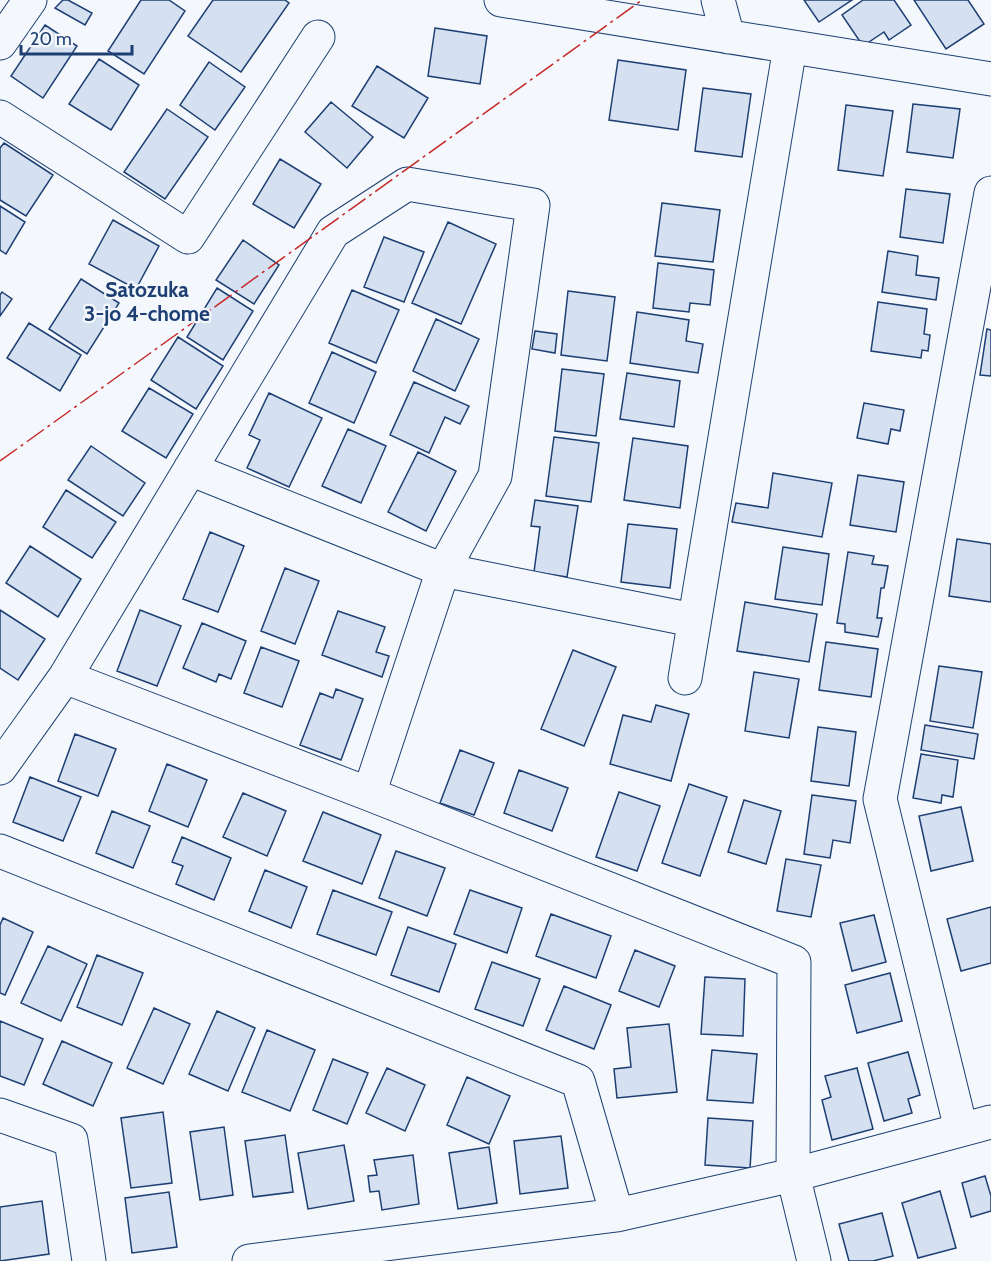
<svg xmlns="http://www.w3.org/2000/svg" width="991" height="1261" font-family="Cabin,sans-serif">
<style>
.building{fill:#d5e0f0;stroke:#1d3f73;stroke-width:1.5}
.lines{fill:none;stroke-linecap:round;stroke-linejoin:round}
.street-casing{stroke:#1d3f73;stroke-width:35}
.street{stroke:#f4f7fb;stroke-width:33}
.power{stroke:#c62828;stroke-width:1.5;stroke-dasharray:21 4.5 3 4.5;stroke-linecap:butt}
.labels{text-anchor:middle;stroke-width:4.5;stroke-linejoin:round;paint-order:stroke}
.neighbourhood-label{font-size:21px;font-weight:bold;fill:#1d3f73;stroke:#f4f7fb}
</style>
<rect width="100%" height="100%" fill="#f4f7fb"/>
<!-- building -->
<path class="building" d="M63,0H68L92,13L85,25L55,8Z
M141,0H169L185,11L144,74L108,51Z
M213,0H285L289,3L241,72L188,36Z
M804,0H852L819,22Z
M863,0H894L911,25L889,40L884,32L863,46L842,15Z
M914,0H968L984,24L946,49Z
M45,25L77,46L43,98L11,76Z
M435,28L487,36L480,84L428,76Z
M99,59L139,85L111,130L69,104Z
M618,60L686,70L678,130L609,120Z
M209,62L245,87L215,130L180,105Z
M377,66L428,98L404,138L352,106Z
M703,88L751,94L742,157L695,151Z
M331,102L373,137L347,168L305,132Z
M913,104L960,109L953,158L907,152Z
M846,105L893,111L883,176L838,170Z
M167,109L208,137L165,199L124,172Z
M4,143L53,175L26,216L0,200V148Z
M280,159L321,184L294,228L253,204Z
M906,189L950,194L943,243L900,237Z
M662,203L720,210L713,262L655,256Z
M0,206L25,222L6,254L0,250Z
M113,220L159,246L136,289L89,264Z
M448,222L496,244L461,324L412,303Z
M384,237L424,252L404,302L364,287Z
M243,240L279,265L254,304L216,280Z
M888,251L918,256L916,275L939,278L936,300L882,292Z
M658,263L714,270L710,305L690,303L689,312L653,308Z
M81,279L119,303L87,354L49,329Z
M217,288L253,311L223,360L187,337Z
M352,290L399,310L376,363L329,343Z
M568,291L615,297L607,361L561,355Z
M2,292L12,299L0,316V295Z
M878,302L927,309L924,334L930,335L928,351L922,350L921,358L871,351Z
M637,312L689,320L686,341L703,344L698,373L630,363Z
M436,319L479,339L455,391L413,371Z
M29,323L81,355L60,391L7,358Z
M987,329L991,330V376L980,375Z
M535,331L557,334L555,353L532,349Z
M178,337L223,366L196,409L151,380Z
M332,352L376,372L354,423L309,403Z
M562,369L604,374L596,436L555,431Z
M627,373L680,381L674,427L620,419Z
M414,382L469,406L460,424L445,417L429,453L390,435Z
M149,388L193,414L166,458L122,431Z
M269,393L322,418L289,487L247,468L260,440L249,435Z
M864,403L904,410L900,431L891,429L888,444L857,438Z
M348,429L386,446L361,503L322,486Z
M554,437L599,443L591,502L546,496Z
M633,438L688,446L680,508L624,500Z
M91,446L145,483L123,516L68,480Z
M418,452L456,471L426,531L388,512Z
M773,473L832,483L822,537L732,522L736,503L768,508Z
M858,475L904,482L896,532L850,525Z
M66,490L116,522L92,558L43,527Z
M535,500L578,506L567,577L534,572L540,527L531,526Z
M628,524L677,529L670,588L621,582Z
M210,532L244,546L218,612L183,599Z
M957,539L991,544V602L949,596Z
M30,546L81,579L58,617L6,583Z
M783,547L829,554L822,605L775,599Z
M848,552L874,556L872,564L888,566L884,588H881L877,618H882L878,637L845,632V624L837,623Z
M285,568L319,581L295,644L261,631Z
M745,602L817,614L809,662L737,651Z
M0,610L45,639L18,680L0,668Z
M140,610L181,626L157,686L117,671Z
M338,611L385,627L376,652L389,656L382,677L322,655Z
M202,623L246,641L231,679L219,674L216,682L183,668Z
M826,642L878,649L871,697L819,690Z
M261,647L299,661L282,707L244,693Z
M573,650L616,667L584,746L541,729Z
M939,666L982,672L973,728L930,721Z
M754,672L799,679L789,738L745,731Z
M336,689L363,699L341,760L300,745L320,693L333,698Z
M656,705L689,714L671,781L610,764L623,715L651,722Z
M925,725L978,734L974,759L921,750Z
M818,727L856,732L849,786L811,781Z
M75,734L116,749L98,796L58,781Z
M460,750L494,763L474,815L440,803Z
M921,754L958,760L953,797L942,795L941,803L913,798Z
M167,764L207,780L188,827L149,811Z
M519,770L568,788L552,831L504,813Z
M30,777L81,797L63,841L13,822Z
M689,784L727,797L700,876L662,863Z
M619,792L660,806L637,871L596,857Z
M243,793L286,811L267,856L223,837Z
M812,795L856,801L850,843L833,840L830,858L804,854Z
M744,800L781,811L766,864L728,852Z
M961,807L973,861L931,871L919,816Z
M112,811L150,826L133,868L96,853Z
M323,812L381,835L362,884L303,861Z
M182,837L231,858L214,900L176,884L183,866L172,862Z
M396,851L445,868L427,916L379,898Z
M786,859L821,865L811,917L777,911Z
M265,870L307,887L291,928L249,911Z
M333,890L392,912L376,955L317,934Z
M470,890L522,908L507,953L454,934Z
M991,907V963L961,971L947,919Z
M551,914L611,936L596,978L536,956Z
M874,915L886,962L852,971L840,923Z
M3,918L33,932L5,995L0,993V925Z
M408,927L456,944L439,992L391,975Z
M48,946L87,964L61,1021L21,1003Z
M635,950L675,966L659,1007L619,991Z
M97,955L143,973L122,1025L77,1007Z
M492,962L540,979L523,1026L475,1009Z
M890,973L902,1021L857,1033L845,985Z
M705,977L745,979L743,1036L701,1034Z
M564,986L611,1005L594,1049L546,1030Z
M154,1008L190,1024L163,1084L127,1068Z
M217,1011L255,1028L228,1091L189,1074Z
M0,1021L43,1039L24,1085L0,1076Z
M669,1024L677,1092L617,1098L614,1069L631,1067L627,1028Z
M267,1030L315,1050L290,1111L242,1092Z
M62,1041L112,1063L93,1106L43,1084Z
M712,1050L757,1054L753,1103L707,1100Z
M908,1052L920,1095L908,1099L912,1113L884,1121L868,1063Z
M333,1059L368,1073L347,1124L313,1110Z
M387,1068L425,1085L405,1131L366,1113Z
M857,1068L873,1129L832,1140L822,1100L831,1097L825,1076Z
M467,1077L510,1096L489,1144L447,1125Z
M163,1112L172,1183L131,1188L121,1118Z
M708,1118L753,1121L750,1168L705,1165Z
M224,1127L233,1195L200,1200L190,1132Z
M285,1135L293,1192L253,1197L245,1141Z
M561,1136L568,1188L520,1194L514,1141Z
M344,1145L354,1201L308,1209L298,1153Z
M489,1147L497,1203L458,1209L449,1153Z
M413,1155L419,1204L382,1210L379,1191L370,1192L368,1176L377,1175L374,1160Z
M985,1176L991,1196V1211L971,1217L962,1183Z
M940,1191L956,1248L918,1258L902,1203Z
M169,1192L177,1247L132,1253L125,1198Z
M42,1201L49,1254L0,1261V1207Z
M882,1213L893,1256L873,1261H849L839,1224Z"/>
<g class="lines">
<defs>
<path id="street" d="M501,0L991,79
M718,0L728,37
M0,43L30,0
M0,117L188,237L318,37
M190,469L443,570L693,620
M65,677L369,794L794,962L793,1175L814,1261
M685,678L790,47
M0,768L65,677L333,232L407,184L533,205L495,476L443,570L369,794
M0,851L578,1081L617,1215
M0,1115L71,1140L89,1261
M961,1129L880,799L991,193
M249,1261L617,1215L793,1175L991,1122"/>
</defs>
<!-- street casing -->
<use href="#street" class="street-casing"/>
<!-- street -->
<use href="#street" class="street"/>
<!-- power -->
<path class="power" d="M0,461L642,0"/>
</g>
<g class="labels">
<!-- neighbourhood labels -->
<g class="neighbourhood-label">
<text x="147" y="297">Satozuka<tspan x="147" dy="24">3-jo 4-chome</tspan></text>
</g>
</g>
<!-- scale -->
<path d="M21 45v9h111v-9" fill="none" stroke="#1d3f73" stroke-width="3"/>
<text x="30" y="45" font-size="18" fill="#1d3f73" stroke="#f4f7fb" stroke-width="4.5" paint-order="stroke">20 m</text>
</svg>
